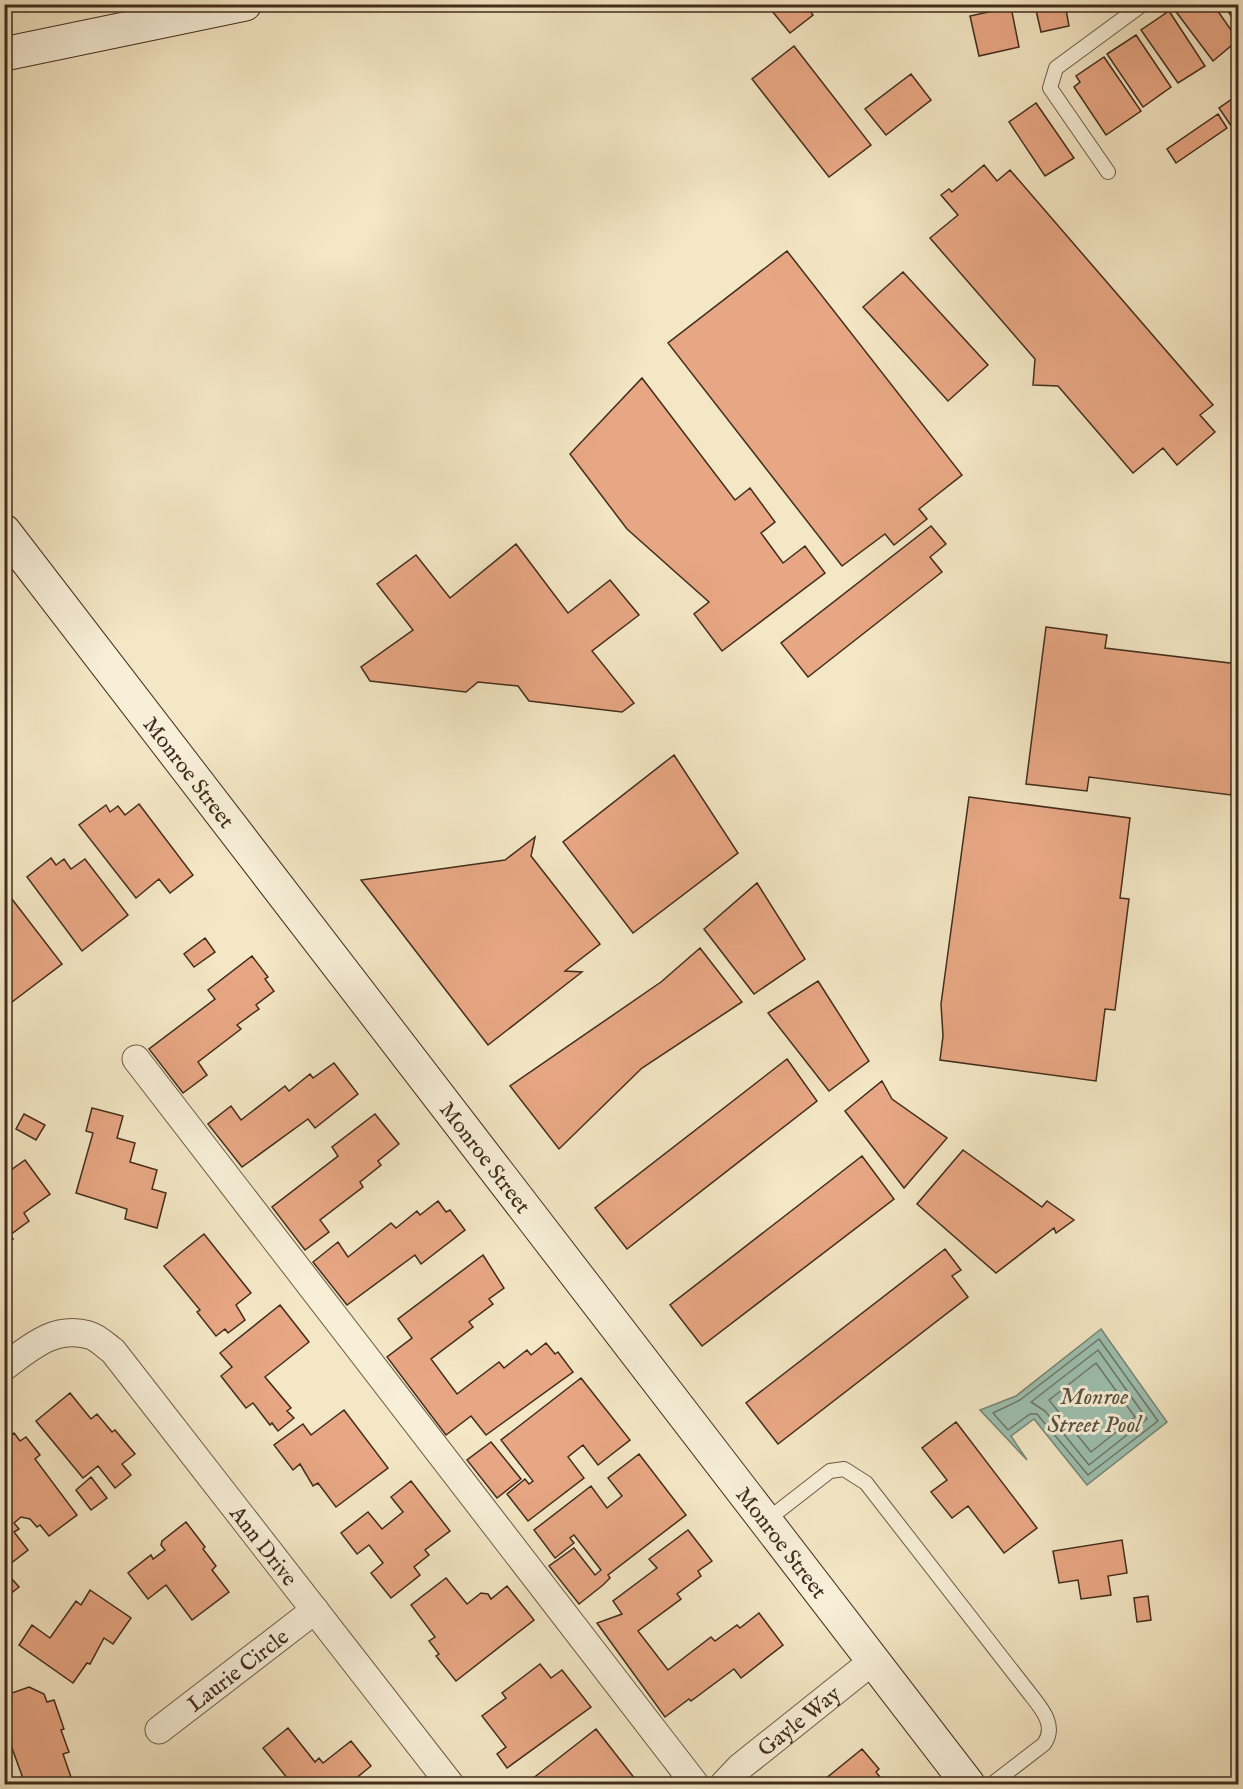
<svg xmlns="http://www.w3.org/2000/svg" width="1243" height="1789" font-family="'IM FELL English',serif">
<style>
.water{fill:#9cc0b0;stroke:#788575;stroke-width:1.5}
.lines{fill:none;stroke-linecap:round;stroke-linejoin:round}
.shore{stroke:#6f7666;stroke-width:1.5}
.building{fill:#e8a784;stroke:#422d1c;stroke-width:1.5}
.lane-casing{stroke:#6e5c46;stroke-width:16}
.street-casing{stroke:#6e5c46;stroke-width:29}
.secondary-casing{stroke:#422d1c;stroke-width:35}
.lane{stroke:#f8efd9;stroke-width:14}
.street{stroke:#f8efd9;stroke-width:27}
.secondary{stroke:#f8efd9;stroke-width:33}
.labels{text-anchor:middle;stroke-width:6;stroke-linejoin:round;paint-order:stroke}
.street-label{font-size:22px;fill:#422d1c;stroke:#f8efd9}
.water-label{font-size:24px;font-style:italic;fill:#585241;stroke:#f8efd9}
</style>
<rect width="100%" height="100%" fill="#f4e7c5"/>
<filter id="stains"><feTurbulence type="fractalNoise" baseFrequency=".00333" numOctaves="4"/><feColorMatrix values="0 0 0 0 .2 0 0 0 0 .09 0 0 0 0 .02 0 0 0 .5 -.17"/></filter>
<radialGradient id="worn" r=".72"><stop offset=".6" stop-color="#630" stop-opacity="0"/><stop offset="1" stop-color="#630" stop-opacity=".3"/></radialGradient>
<!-- water -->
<path class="water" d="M1101,1329L1167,1422L1087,1485L1034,1419L1011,1436L1027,1460L980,1410L1016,1396Z"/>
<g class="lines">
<!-- shore -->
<path class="shore" d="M1099,1339L1158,1421L1088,1475L1037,1414H1030L1008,1430L993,1413L1020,1400Z
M1098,1350L1147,1419L1089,1465L1045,1411L1031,1402Z
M1096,1363L1135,1417L1091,1452L1049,1400Z"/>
</g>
<!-- building -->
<path class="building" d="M780,4H805L813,15L790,33L772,11Z
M845,4H874L846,10Z
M1042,4H1065L1069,26L1041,32L1035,6Z
M1180,4H1213L1238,40L1213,61L1174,9Z
M1223,4H1238V26Z
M1011,7L1019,47L979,56L970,16Z
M1169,11L1205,66L1178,83L1141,30Z
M1136,35L1171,87L1143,107L1107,54Z
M794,46L871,145L829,177L752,79Z
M1104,57L1141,111L1106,135L1074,87L1080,82L1076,76Z
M911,74L931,100L886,135L865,109Z
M1238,95V136L1219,108Z
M1036,103L1074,158L1045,176L1009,122Z
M1218,114L1227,128L1176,163L1167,149Z
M984,165L997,181L1010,170L1213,405L1200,415L1215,432L1177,465L1163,448L1133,473L1058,386L1033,385L1035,359L930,238L958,215L941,195L949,189L952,192Z
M787,251L962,475L919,509L927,519L894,545L885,534L842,566L668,343Z
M903,272L988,365L948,401L863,307Z
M642,378L735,500L750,488L775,522L761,533L783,563L805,546L825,573L722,651L694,614L709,602L627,529L570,454Z
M931,526L946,544L930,557L942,572L808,677L781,643Z
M516,544L568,613L610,580L639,615L592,651L634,703L622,712L529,701L518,686L478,682L466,692L370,681L361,667L413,630L377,584L416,555L450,598Z
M1046,627L1107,635L1105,648L1238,664V789L1232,788L1231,795L1089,777L1087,791L1026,784Z
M674,755L738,853L633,933L563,842Z
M969,797L1130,818L1120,898L1129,899L1115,1010L1105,1009L1096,1081L940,1060L943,1036L941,1004Z
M139,804L193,875L170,893L159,879L136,898L79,825L106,805L110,812L118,806L125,815Z
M535,837L531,856L600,944L565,971L582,972L488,1045L361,880L505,860Z
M51,858L56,865L64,859L71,869L85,859L128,915L82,951L27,877Z
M757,883L805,959L754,994L704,929Z
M5,890L62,964L12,1002L4,992Z
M205,938L215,952L194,967L184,954Z
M700,948L742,1002L642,1068L559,1149L510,1086L661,982Z
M252,956L268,977L265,979L274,991L256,1005L259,1009L237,1025L241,1029L198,1062L207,1075L183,1093L149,1049L215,999L208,990Z
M818,981L869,1061L829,1091L768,1013Z
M787,1059L817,1101L627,1249L595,1208Z
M334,1063L358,1094L315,1128L308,1119L242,1167L208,1124L231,1106L241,1120L285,1086L289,1091L310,1074L313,1078Z
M882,1081L892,1099L947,1138L904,1188L845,1111Z
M92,1108L123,1116L117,1138L135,1143L130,1162L157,1170L152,1189L166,1193L157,1228L125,1219L127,1209L76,1193L93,1133L86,1131Z
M24,1114L45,1125L36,1140L16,1129Z
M375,1114L399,1144L378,1161L381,1165L360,1182L363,1187L320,1220L329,1232L305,1250L272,1207L338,1156L332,1147Z
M963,1150L1042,1207L1047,1201L1074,1220L1056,1233L1054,1228L996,1273L917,1204Z
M862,1156L894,1199L702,1346L670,1305Z
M25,1160L50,1194L24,1213L29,1221L10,1235L13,1239L4,1245V1175Z
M438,1201L446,1212L450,1210L465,1230L421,1264L415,1255L347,1305L313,1262L338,1242L348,1257L391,1223L396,1228L417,1211L420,1215Z
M204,1234L251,1293L236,1305L245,1320L228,1333L225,1329L216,1336L197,1312L200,1310L164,1266Z
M945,1249L961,1270L952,1276L968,1297L778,1444L746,1403Z
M483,1255L504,1288L489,1299L493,1304L469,1322L473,1327L431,1359L457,1394L499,1362L504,1368L527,1350L531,1355L546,1343L555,1354L558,1352L573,1372L486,1435L471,1416L446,1435L387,1357L412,1338L398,1319Z
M280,1305L309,1342L265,1377L291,1408L287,1411L294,1418L278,1431L272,1423L270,1425L253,1403L246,1408L221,1376L232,1367L220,1353Z
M581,1378L630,1440L598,1465L583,1445L568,1457L584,1478L528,1521L507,1494L525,1479L529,1484L533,1481L501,1440Z
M70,1393L91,1419L97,1414L112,1432L115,1430L135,1454L122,1464L131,1475L115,1488L98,1466L83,1478L36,1421Z
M344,1410L388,1468L336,1507L318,1483L313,1486L300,1464L293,1470L274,1445L303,1424L311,1435Z
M956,1422L1037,1528L1004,1553L968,1506L952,1518L931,1492L947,1480L922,1448Z
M14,1433L20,1441L26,1437L40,1455L35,1459L77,1515L49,1536L40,1525L37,1527L30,1519L21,1517L14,1523L19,1529L14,1532L28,1550L10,1564L4,1556V1441Z
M491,1442L521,1479L497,1498L467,1460Z
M639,1454L686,1515L608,1575L610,1578L603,1585L579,1604L549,1566L574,1548L595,1575L601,1570L574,1535L570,1538L574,1543L555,1558L534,1530L591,1486L607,1508L622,1496L608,1478Z
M91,1477L107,1498L91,1510L76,1490Z
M411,1481L450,1531L425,1550L429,1555L414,1567L420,1575L391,1598L371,1573L383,1563L369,1545L357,1554L341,1533L368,1512L382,1529L403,1512L391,1497Z
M186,1522L205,1547L203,1549L216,1566L212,1570L229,1592L192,1620L166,1585L148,1599L128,1573L151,1555L153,1559L165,1550L161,1545L162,1541Z
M688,1530L712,1561L698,1571L701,1576L677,1594L681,1599L638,1631L668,1670L711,1637L715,1641L737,1625L740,1628L759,1613L783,1645L741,1678L734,1669L691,1701L689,1699L665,1717L597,1623L622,1614L613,1601L657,1568L649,1559Z
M1122,1540L1127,1573L1108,1576L1111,1595L1081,1599L1078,1580L1059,1583L1053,1551Z
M4,1570L19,1587L4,1599Z
M446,1578L467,1604L481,1593L488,1594L491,1599L507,1586L534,1620L456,1681L436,1656L439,1654L429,1641L435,1637L411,1605Z
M90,1590L131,1618L113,1644L104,1638L90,1664L87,1663L73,1683L19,1645L32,1625L50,1638L76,1601L81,1605Z
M1148,1596L1151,1620L1137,1622L1134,1598Z
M540,1664L551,1678L562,1670L591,1707L507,1768L497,1754L506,1747L482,1716L506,1698L502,1693Z
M29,1687L44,1694L47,1702L54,1700L64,1729L61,1730L69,1752L63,1754L72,1780L59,1784H25L4,1726V1703L9,1694Z
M288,1728L315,1762L319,1758L323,1763L351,1741L371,1766L349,1784H292L263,1748Z
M596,1729L639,1784H598L593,1778L588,1782L585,1778L577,1784H536L532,1779Z
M862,1749L879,1769L876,1772L884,1782L880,1784H819Z"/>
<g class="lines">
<defs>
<path id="lane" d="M1108,172L1050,88L1056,68L1143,4
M767,1520L830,1471L844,1469L866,1483L1027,1690C1039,1706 1058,1724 1044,1744L992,1784"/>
<g id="street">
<path d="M136,1059L695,1784"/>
<path id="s1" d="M4,1367C30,1348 54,1325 89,1335C97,1337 106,1346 113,1351L450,1784"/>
<path id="s2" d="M159,1730L315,1610"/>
<path id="s3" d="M724,1784L740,1767L874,1660"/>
</g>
<g id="secondary">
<path d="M4,54L245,4"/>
<path id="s4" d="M4,531L968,1784"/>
</g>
</defs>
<!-- lane casing -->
<use href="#lane" class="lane-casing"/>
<!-- street casing -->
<use href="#street" class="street-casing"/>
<!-- secondary casing -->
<use href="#secondary" class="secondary-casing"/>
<!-- lane -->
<use href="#lane" class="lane"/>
<!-- street -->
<use href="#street" class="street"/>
<!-- secondary -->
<use href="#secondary" class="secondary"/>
</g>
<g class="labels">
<!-- street labels -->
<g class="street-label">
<text dy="8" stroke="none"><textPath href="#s4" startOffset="304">Monroe Street</textPath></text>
<text dy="8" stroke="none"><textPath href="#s4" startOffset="790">Monroe Street</textPath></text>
<text dy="8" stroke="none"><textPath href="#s4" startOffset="1276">Monroe Street</textPath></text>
<text dy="8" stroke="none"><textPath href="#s1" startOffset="370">Ann Drive</textPath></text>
<text dy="8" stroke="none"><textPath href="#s2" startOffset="99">Laurie Circle</textPath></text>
<text dy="8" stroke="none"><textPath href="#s3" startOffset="98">Gayle Way</textPath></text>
</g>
<!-- water labels -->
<g class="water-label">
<text x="1094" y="1404">Monroe<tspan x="1094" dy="28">Street Pool</tspan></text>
</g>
</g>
<!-- margin -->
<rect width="1243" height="1789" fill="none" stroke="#f4e7c5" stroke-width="24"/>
<rect x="6" y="6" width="1231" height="1777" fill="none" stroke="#422d1c" stroke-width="3"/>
<rect x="12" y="12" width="1219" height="1765" fill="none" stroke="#422d1c" stroke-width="1.5"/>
<rect width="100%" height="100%" filter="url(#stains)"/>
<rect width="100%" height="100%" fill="url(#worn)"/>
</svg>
